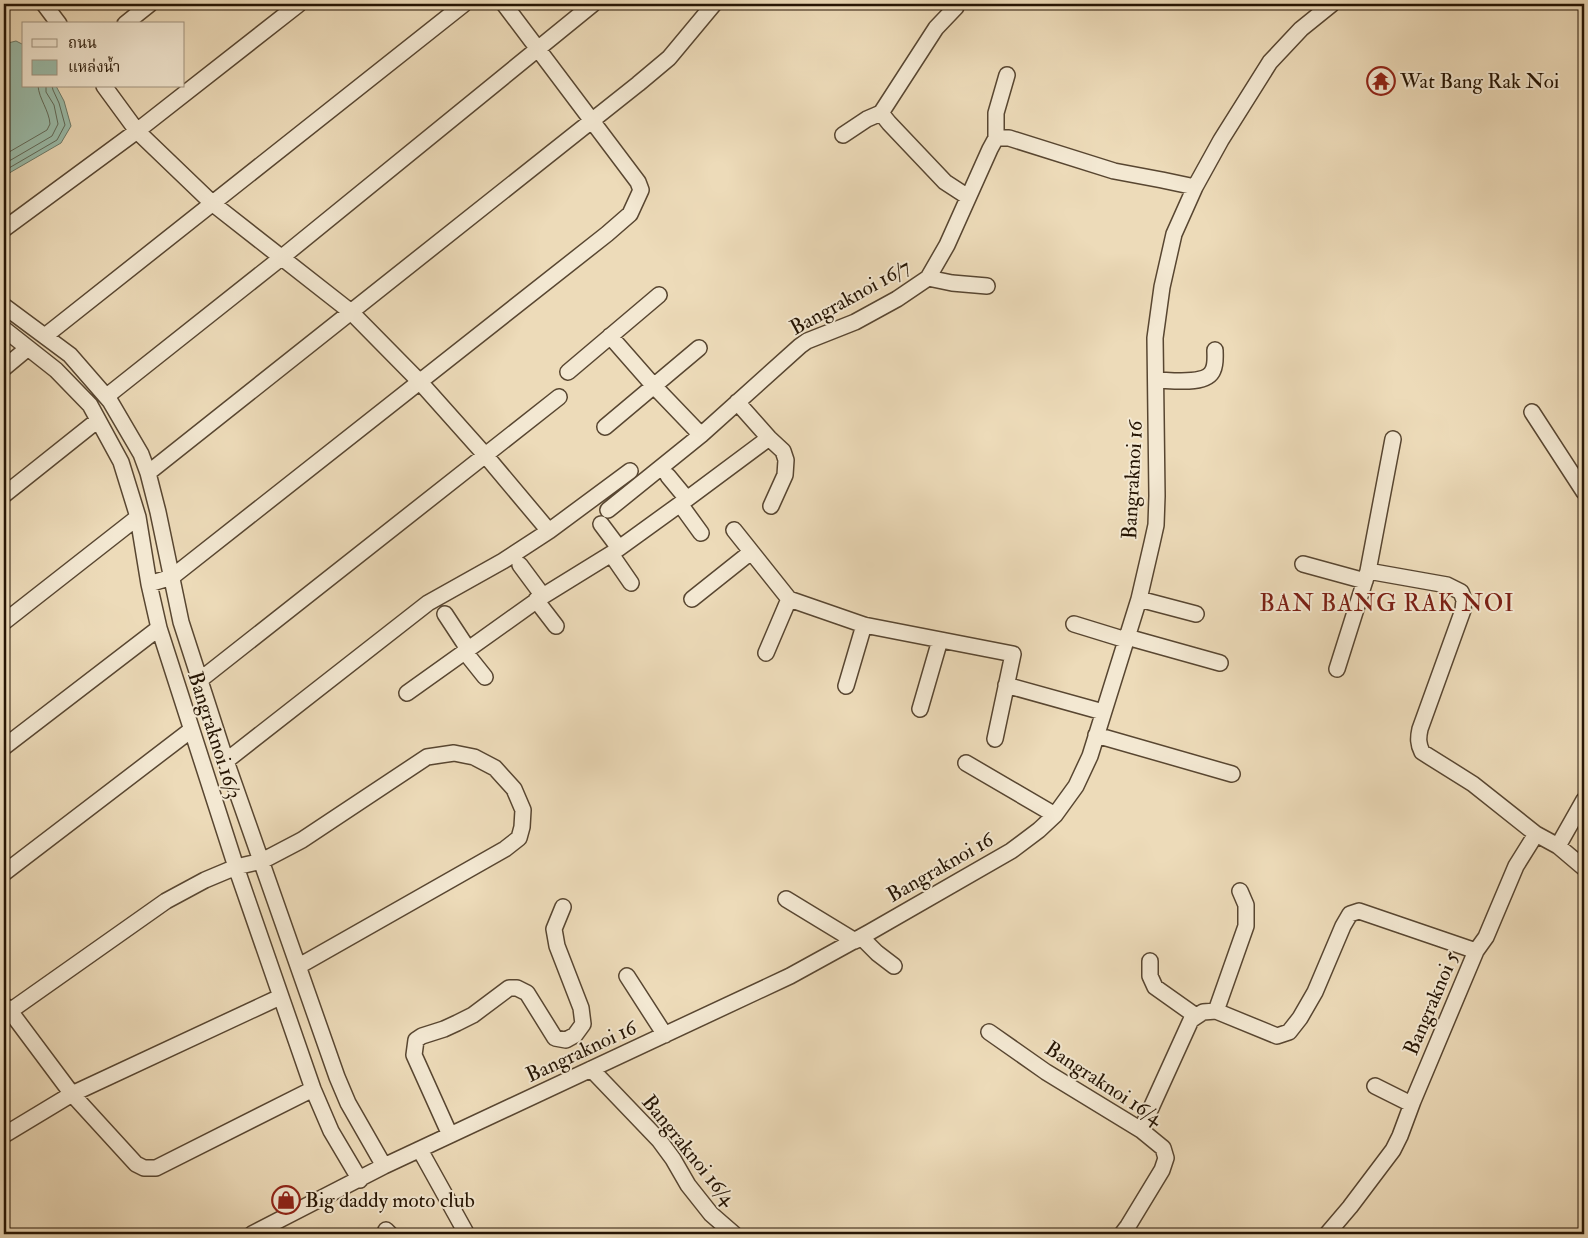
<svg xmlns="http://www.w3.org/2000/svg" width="1588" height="1238" font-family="'IM FELL Double Pica','Noto Serif Thai',serif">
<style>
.water{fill:#9abcaa;stroke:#6c7968}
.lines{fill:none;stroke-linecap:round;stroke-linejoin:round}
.shore{stroke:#606857;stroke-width:1}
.street-casing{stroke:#584631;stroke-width:18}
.street{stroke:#f3e8d2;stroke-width:15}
.labels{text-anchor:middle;stroke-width:4;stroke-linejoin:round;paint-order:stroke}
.poi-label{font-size:21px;fill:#261504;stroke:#f3e8d2;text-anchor:start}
.street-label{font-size:21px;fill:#261504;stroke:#f3e8d2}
.quarter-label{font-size:24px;letter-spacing:1px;fill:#7a1f14;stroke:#f3e8d2}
</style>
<rect width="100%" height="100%" fill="#eddbb9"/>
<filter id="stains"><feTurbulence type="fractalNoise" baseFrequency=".004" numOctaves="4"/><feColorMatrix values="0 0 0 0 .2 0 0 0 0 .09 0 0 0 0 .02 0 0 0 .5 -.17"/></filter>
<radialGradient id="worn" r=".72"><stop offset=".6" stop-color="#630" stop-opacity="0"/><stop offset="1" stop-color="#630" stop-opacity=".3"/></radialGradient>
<!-- water -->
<path class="water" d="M16,41L24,45V86H56L64,101L71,126L61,143L11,172L4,179V44Z"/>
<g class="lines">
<!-- shore -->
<path class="shore" d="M4,155L47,130L50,124C49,110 39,99 38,86
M4,164L52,136L58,124L54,105L46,92V86
M4,172L9,168L57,140L65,125L59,103L53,90L52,86"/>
<defs>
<path id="street" d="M44,4L59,24
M951,4L956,7L936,28L881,113L889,123L945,182L968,197
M125,24L150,4
M104,86L137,131L212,203L351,312L420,382L486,456L549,531
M843,135L867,119L881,113
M996,138V113L1007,75
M4,229L137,131L299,4
M928,278L952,283L987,286
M4,306L70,355L110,401L141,454L148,473L158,512L181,622L226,761L337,1077L348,1103L384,1166
M4,329L56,370L90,405L121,462L138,517L149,584L159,628L236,867L313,1089L331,1131L360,1180
M45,336L464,4
M610,336L653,385L701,435
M4,368L28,348
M568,372L659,295
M1156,380C1170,380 1207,386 1213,370C1216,364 1215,356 1215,350
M107,396L281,258L593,4
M737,402L769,438L783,451L786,460L785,475L771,506
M1532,412L1584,492
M605,427L699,348
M148,473L638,84L669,58L714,4
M668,476L687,499
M4,495L98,420
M680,504L701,533
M608,510L701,435L800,346L807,341L855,322L897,299L928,278L947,245L990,149L996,138H1009L1114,171L1162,180L1195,187
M601,524L619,548
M734,530L789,599L864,625L1013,654L995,739
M611,554L631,583
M1303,564L1365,581
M520,565L543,596
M1368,571L1447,585L1461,592L1464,600L1463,610L1420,729C1418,738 1418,744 1422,752L1473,784L1536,834
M149,584L172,577L607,234L630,214L641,190L638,182L504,4
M692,599L751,552
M1139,599L1196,614
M536,600L556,626
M445,614L468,649
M4,622L138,517
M1074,624L1126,640
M1127,637L1220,663
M465,652L485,677
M766,653L789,599
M1337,669L1368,571L1393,439
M200,680L559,397
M1006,685L1103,712
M846,686L864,625
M407,693L543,596L611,554L687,499L769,438
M920,709L940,640
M1096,735L1232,774
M4,747L159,628
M226,761L428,603L503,561L549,531L630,471
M966,763L1055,815
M1558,846L1584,800
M4,873L191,730
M786,899L855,941
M861,937L877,953L894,966
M1150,961V976L1155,987L1196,1016
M627,976L665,1035
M4,1005L10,1011L72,1094L136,1164L144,1168H156L313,1089
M10,1011L166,901L205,880L236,867L262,861L302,840L427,757L454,753L474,757L495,768L514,789L523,810L522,827L519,838L505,849L299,966
M1216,1011L1246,926V905L1240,891
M989,1032L1046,1072L1141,1130L1163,1148L1166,1158L1162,1170L1128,1226L1122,1234
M591,1069L659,1140L673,1159L688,1185L711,1214L734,1234
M1375,1086L1411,1104
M1141,1130L1191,1020L1203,1012L1216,1011L1277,1036L1289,1032L1300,1018L1315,992L1343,926L1350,914L1359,911L1476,951
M4,1135L72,1094L280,997
M450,1135L414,1055L416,1040L422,1036L444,1029L457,1023L473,1015L509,988H517L527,993L555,1038L566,1040L575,1035L583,1024L581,1008L557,946L554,929L563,907
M420,1150L465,1231L466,1234
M386,1230L390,1234
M252,1234L384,1166L790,976L870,932L1011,851L1039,830L1055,815L1076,786L1090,756L1139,599L1152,543L1156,525L1157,496L1155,338L1162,287L1174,234L1195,187L1221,140L1270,62L1301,29L1332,4
M1327,1234L1350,1207L1393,1150L1400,1136L1413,1101L1476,951L1486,937L1516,866L1536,834L1558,846L1584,868"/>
</defs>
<!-- street casing -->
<use href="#street" class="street-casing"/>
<!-- street -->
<use href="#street" class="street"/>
</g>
<!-- icons -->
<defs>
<symbol id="temple-ring" viewBox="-11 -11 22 22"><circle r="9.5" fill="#f3e8d2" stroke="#8f2418" stroke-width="1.5"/><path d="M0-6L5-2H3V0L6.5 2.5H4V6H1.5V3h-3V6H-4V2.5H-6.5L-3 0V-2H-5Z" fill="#8f2418"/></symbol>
<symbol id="shop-ring" viewBox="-11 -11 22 22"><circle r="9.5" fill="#f3e8d2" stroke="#8f2418" stroke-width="1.5"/><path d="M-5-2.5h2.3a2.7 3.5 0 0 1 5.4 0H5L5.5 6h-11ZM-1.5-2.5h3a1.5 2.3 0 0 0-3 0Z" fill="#8f2418"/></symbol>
</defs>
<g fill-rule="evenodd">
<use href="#temple-ring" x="1365" y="65" width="32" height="32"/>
<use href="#shop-ring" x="270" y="1184" width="32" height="32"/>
</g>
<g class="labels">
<!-- poi labels -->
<g class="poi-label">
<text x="1400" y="88">Wat Bang Rak Noi</text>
<text x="305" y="1207">Big daddy moto club</text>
</g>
<!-- street labels -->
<g class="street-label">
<text transform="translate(850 297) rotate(-29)" y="7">Bangraknoi 16/7</text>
<text transform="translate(1132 480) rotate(-87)" y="7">Bangraknoi 16</text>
<text transform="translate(215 735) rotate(72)" y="7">Bangraknoi 16/3</text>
<text transform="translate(940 867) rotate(-30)" y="7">Bangraknoi 16</text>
<text transform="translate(1431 1003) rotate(-67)" y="7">Bangraknoi 5</text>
<text transform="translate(581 1051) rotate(-25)" y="7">Bangraknoi 16</text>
<text transform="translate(1104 1083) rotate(33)" y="7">Bangraknoi 16/4</text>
<text transform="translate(689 1150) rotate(51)" y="7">Bangraknoi 16/4</text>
</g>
<!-- quarter labels -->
<g class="quarter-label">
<text x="1387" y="611">BAN BANG RAK NOI</text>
</g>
</g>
<!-- margin -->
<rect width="1588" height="1238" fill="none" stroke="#eddbb9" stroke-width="20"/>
<rect x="5" y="5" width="1578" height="1228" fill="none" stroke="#261504" stroke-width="2.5"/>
<rect x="10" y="10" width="1568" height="1218" fill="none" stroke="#261504"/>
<!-- legend -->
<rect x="22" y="22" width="162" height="65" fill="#f3e8d2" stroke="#a19480"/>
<rect x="32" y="39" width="25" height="8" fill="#f3e8d2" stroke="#a19480"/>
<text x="68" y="48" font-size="15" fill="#261504">ถนน</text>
<rect x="32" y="60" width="25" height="15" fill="#9abcaa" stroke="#a19480"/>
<text x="68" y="72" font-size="15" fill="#261504">แหล่งน้ำ</text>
<rect width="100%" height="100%" filter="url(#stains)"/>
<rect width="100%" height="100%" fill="url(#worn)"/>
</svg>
